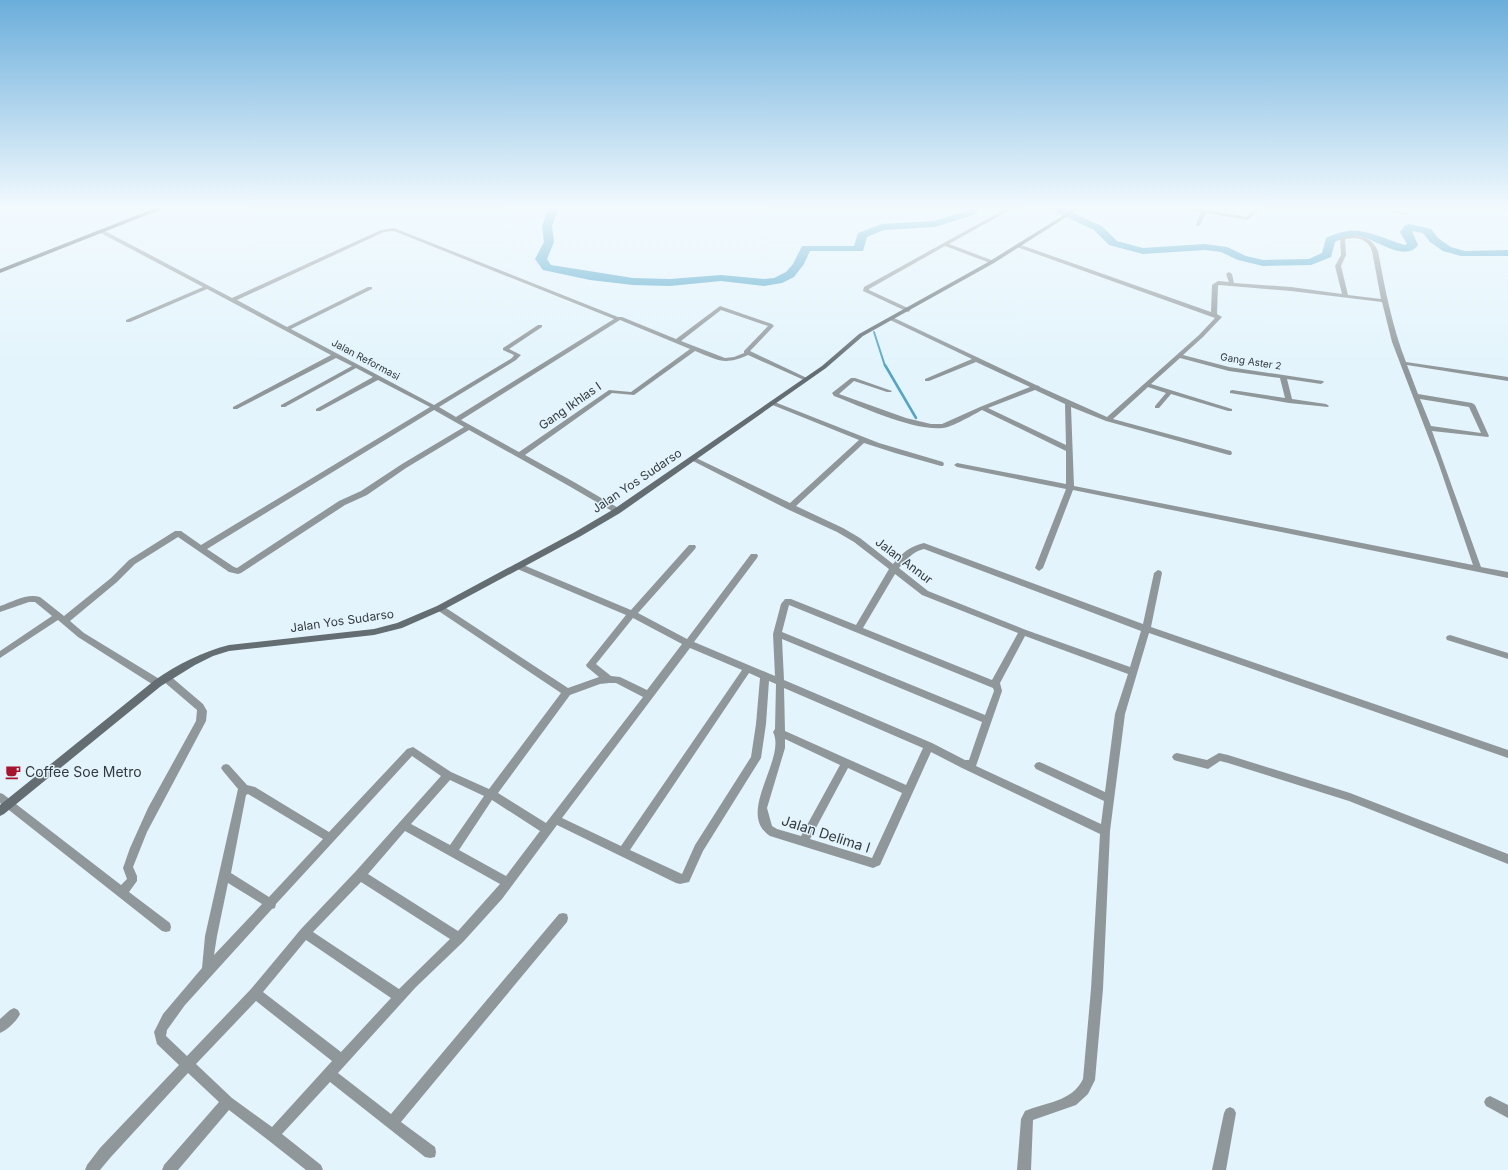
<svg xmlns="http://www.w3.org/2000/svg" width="1508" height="1170" font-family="Inter,sans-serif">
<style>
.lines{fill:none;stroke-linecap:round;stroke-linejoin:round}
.stream-far1{stroke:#51a5c8;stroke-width:2}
.stream{stroke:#51a5c8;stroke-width:2.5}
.river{fill:#51a5c8;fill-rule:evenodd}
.street{fill:#90979b;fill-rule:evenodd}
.secondary{fill:#636d72;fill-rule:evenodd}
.primary{fill:#434f55;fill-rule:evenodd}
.labels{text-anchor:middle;stroke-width:3;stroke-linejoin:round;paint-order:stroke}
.far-street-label{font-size:10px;fill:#333a3d;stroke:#e3f4fc}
.street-label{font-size:12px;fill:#333a3d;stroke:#e3f4fc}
.near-poi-label{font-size:14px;fill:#333a3d;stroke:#e3f4fc;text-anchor:start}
.near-street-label{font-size:14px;fill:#333a3d;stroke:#e3f4fc}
</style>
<rect width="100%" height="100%" fill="#e3f4fc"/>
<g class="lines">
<!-- stream-far1 -->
<path class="stream-far1" d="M874,332L885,366"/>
<!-- stream -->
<path class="stream" d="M885,365L916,418"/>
<!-- river -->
<path class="river" d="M549,207H559L552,226L554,242L547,259L551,265L633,278L670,279L721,275L764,279L774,278L786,272L793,264L802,246H854L858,233L882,224L934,221L968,210L970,207H980L976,214L935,227L884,230L867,237L863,251H810L804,264L794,277L782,283L764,286L721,281L670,286L633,285L590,280L543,270L535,259L544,242L542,226Z
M1045,207H1059L1102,226L1117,241L1143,248L1205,244L1227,247L1246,256L1263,260L1309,259L1322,253L1326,238C1358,222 1374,236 1405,245L1407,244L1400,232L1405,225L1409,224L1431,229L1438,238L1451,247L1465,251L1508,250V256H1461L1443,251L1430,242L1423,233L1412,231L1418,245C1405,263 1376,239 1359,236C1350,235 1343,238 1335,242L1331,257L1311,265L1263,266L1238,260L1221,252L1205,250L1143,254L1109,245L1094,230Z"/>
<!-- street -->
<path class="street" d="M1009,207H1015L949,244L994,261V263H990L945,246L869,289V290L910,309V311L908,312L863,291L864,287Z
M1179,207H1190L1246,217L1257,207H1262L1247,220L1206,213L1200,225L1198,226L1196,225L1201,212Z
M1367,207H1377L1409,214L1407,215Z
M1497,207L1508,208V211L1497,208Z
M394,228L618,317H622L676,339L720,306L772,324L774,326L773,327L750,351L809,379L806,381L804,380L748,355C724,366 718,360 695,351L634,395L612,393L525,455L574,482L620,509L621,511L617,514L569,486L469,430L406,468L367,495L345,505L241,573L238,574L229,572L178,537L135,564L117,582L70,621L84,633L161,680L162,683L161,686L158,687L155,686L78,637L58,620L0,658V651L52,616L35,602H29L0,612V606C12,602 27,593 40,597L64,616L111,578L129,560L175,531H181L201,545L430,407L378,380L320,411H316V409L373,377L356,368L285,407H281V405L352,366L336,358L237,409H233V407L331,355L207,289L130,322H126V320L203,287L99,232V230H103L232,298L381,230ZM394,231L614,319L456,417L439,407L516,360L521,355L509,349L542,327V325H538L503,348V350L514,355L512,358L434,405L291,329L372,289V287H368L287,327L237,300L384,232ZM721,310L768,326L744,351V353L734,357L725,358L681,341ZM620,320L690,349L631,392L609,390L519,452L461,420ZM434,410L464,427L402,464L361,491L339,501L237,568L234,567L207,549Z
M1353,235C1365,236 1373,240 1378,251C1385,289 1392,326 1406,362L1508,377V381L1407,365L1418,394L1472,403L1475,405L1489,436L1488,437L1432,431L1481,567L1508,572V578L1073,490L1043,568L1039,571L1035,568L1066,489L957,467L954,465L957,463L1066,484V451L982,410C973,415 952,427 943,428C913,431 862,407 834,396L832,393L851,378H855L892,391L891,392H887L854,381L839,394L906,418L931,424H942L980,407L1030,387L976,362L929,381H925V379L972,359L890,320L889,319L892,317L1036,385L1039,386L1040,387L1107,417L1199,335L1215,318L1017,247V245H1021L1211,312L1212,285L1218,281L1229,282L1226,274L1229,272L1232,274L1234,283L1291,287L1342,294L1335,266L1341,255L1340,238ZM1353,238C1362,238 1369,242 1372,251L1381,299L1348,295L1341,266L1346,255L1345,239ZM1219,285L1291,291L1382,302L1392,342L1438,462L1473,565L1074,486L1071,407L1106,421L1229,455H1231L1232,453L1231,451L1113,419L1148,387L1166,393L1155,406V408H1159L1171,394L1228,411H1232V409L1151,384L1180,358L1229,371L1280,378L1285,398L1232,390L1230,391V393L1289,403L1328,407L1329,406L1326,404L1292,399L1287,379L1321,384L1324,382L1323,381L1229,367L1183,355L1203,337L1222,317L1217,314L1218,286ZM1035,390L1065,404L1066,445L988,408ZM1420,399L1469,407L1481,433L1431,426Z
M772,401L879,443L943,462L944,464L943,466H941L895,453L864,443L796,506L843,528L860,538L893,564C903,552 909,547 924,543L1143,624L1154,573L1158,570L1161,571L1162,573L1151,627L1508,750V758L1149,633L1125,714L1110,831L1103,989L1095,1080L1088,1094L1076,1105L1033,1120L1031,1170H1017L1021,1119L1025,1111C1046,1102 1072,1102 1083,1079L1091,989L1100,834L962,768L931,752L880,865L873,868L770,836C735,813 787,759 773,732L775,729L776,684L769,681L766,724L761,758L703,851L689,882L680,884L676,883L557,825L502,899L463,942L416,987L338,1073L391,1114L559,914L563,913L567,914L568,918L567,922L401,1122L435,1147L436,1152L435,1157L430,1158L425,1157L330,1082L282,1134L321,1165L323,1170H306L268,1140L229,1110L178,1170H162L164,1165L219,1102L188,1073L110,1158L100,1170H85L87,1165L100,1148L179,1065L157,1044L154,1032L163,1014L202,968L205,936L238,789L223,771L221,768L223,765L226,764L229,765L247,785L255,787L329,832L407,749L413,747L451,772L489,789L561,693L437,610L436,608L437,606H443L568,688L599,677L587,667L586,665L626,615L515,568L514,566L515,564H521L631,610L689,545H695L696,547L695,549L638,613L687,639L751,554H757L758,556L757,558L694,642L775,676L773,634L781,604L785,599H791L856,625L889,569L854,542L837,532L787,509L689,459L690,457H694L790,503L859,440L770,404L769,403ZM924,549L1141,631L1130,667L1026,630L928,591L899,568C906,560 912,552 924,549ZM895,574L922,595L1018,633L992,680L863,628ZM789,605L993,688L994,691L985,715L782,632ZM633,618L682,644L647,690L620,677L611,676L596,664ZM1025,636L1128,674L1115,714L1105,792L1042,763L1039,762L1036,763L1034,766L1036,769L1104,801L1101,824L976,766L1002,691L1000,683ZM782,639L982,722L969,760H965L932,743L784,680ZM690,648L742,670L621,846L562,818ZM749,673L760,678L756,724L751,757L695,845L682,874L630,850ZM609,683H616L643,697L546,823L498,793L570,695L600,684ZM784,688L923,748L906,785L785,731ZM785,739L840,765L801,836L777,829L772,826L767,808L785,748ZM412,756L441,776L356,871L301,929L251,989L187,1056L166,1036L167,1030L185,1005L272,909L275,908L276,904ZM848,768L902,793L872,858L810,839ZM450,780L484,796L450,845L411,824ZM248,794L323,839L269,897L231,873L246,795ZM492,800L540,831L506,876L459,850ZM405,831L500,884L458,931L368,874ZM361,882L450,939L399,989L313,932ZM228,883L262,904L214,955L217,936ZM306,940L391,998L341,1052L263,992ZM256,1001L332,1061L272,1127L232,1098L196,1064Z
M1450,635L1508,653V659L1447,640L1446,638L1447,636Z
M166,674L169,675L203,704L207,711L206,721L147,832L133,867L137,876V881L129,892L170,923L171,927L170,931L166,932L162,931L0,803V793L3,794L121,885L127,879L123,868L130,848L148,808L196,721L197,710L163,681L162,678L163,675Z
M1177,753L1207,760L1219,753L1228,755L1350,793L1508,854V864L1349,801L1228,763L1220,761L1208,769L1177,761L1174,760L1172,757L1174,754Z
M14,1008L18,1010L20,1014C17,1021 7,1030 0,1033V1019L10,1010Z
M1490,1096L1508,1105V1118L1486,1106L1484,1102L1486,1098Z
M1230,1107L1234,1109L1236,1113L1226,1170H1212L1224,1113L1226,1109Z"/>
<!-- secondary -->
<path class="secondary" d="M1077,207H1082L994,263L863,336L826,368L620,513L581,536L443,610L402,628L374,635L229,651L213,656L195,665L161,686L4,814L0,816V805L155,680C178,664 202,652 229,645L374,629L397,623L437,606L575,532L614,509L822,366L859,334L990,261Z"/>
<!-- primary -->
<path class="primary" d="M158,207H167L0,273V269Z"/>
</g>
<!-- sky -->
<linearGradient id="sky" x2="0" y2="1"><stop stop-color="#6baedb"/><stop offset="0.56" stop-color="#f2fafe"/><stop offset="1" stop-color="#f2fafe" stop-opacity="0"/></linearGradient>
<rect width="1508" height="371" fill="url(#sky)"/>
<!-- icons -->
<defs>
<symbol id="cafe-bare" viewBox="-9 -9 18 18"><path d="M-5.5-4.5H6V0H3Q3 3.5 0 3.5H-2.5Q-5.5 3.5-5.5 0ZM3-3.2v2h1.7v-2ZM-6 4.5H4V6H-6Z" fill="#a9132e" stroke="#e3f4fc" stroke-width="2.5" paint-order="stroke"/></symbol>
</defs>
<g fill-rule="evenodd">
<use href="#cafe-bare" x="2" y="761" width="22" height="22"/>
</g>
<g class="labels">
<!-- far-street labels -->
<g class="far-street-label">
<text transform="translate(366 359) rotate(28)" y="4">Jalan Reformasi</text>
<text transform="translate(1251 361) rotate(9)" y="4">Gang Aster 2</text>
</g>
<!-- street labels -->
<g class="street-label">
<text transform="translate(570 406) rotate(-35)" y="4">Gang Ikhlas I</text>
<text transform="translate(637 481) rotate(-34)" y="4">Jalan Yos Sudarso</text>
<text transform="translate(904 561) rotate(37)" y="4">Jalan Annur</text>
<text transform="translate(342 621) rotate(-8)" y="4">Jalan Yos Sudarso</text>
</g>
<!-- near-poi labels -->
<g class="near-poi-label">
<text x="25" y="777">Coffee Soe Metro</text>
</g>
<!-- near-street labels -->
<g class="near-street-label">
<text transform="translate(826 834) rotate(18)" y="5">Jalan Delima I</text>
</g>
</g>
</svg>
